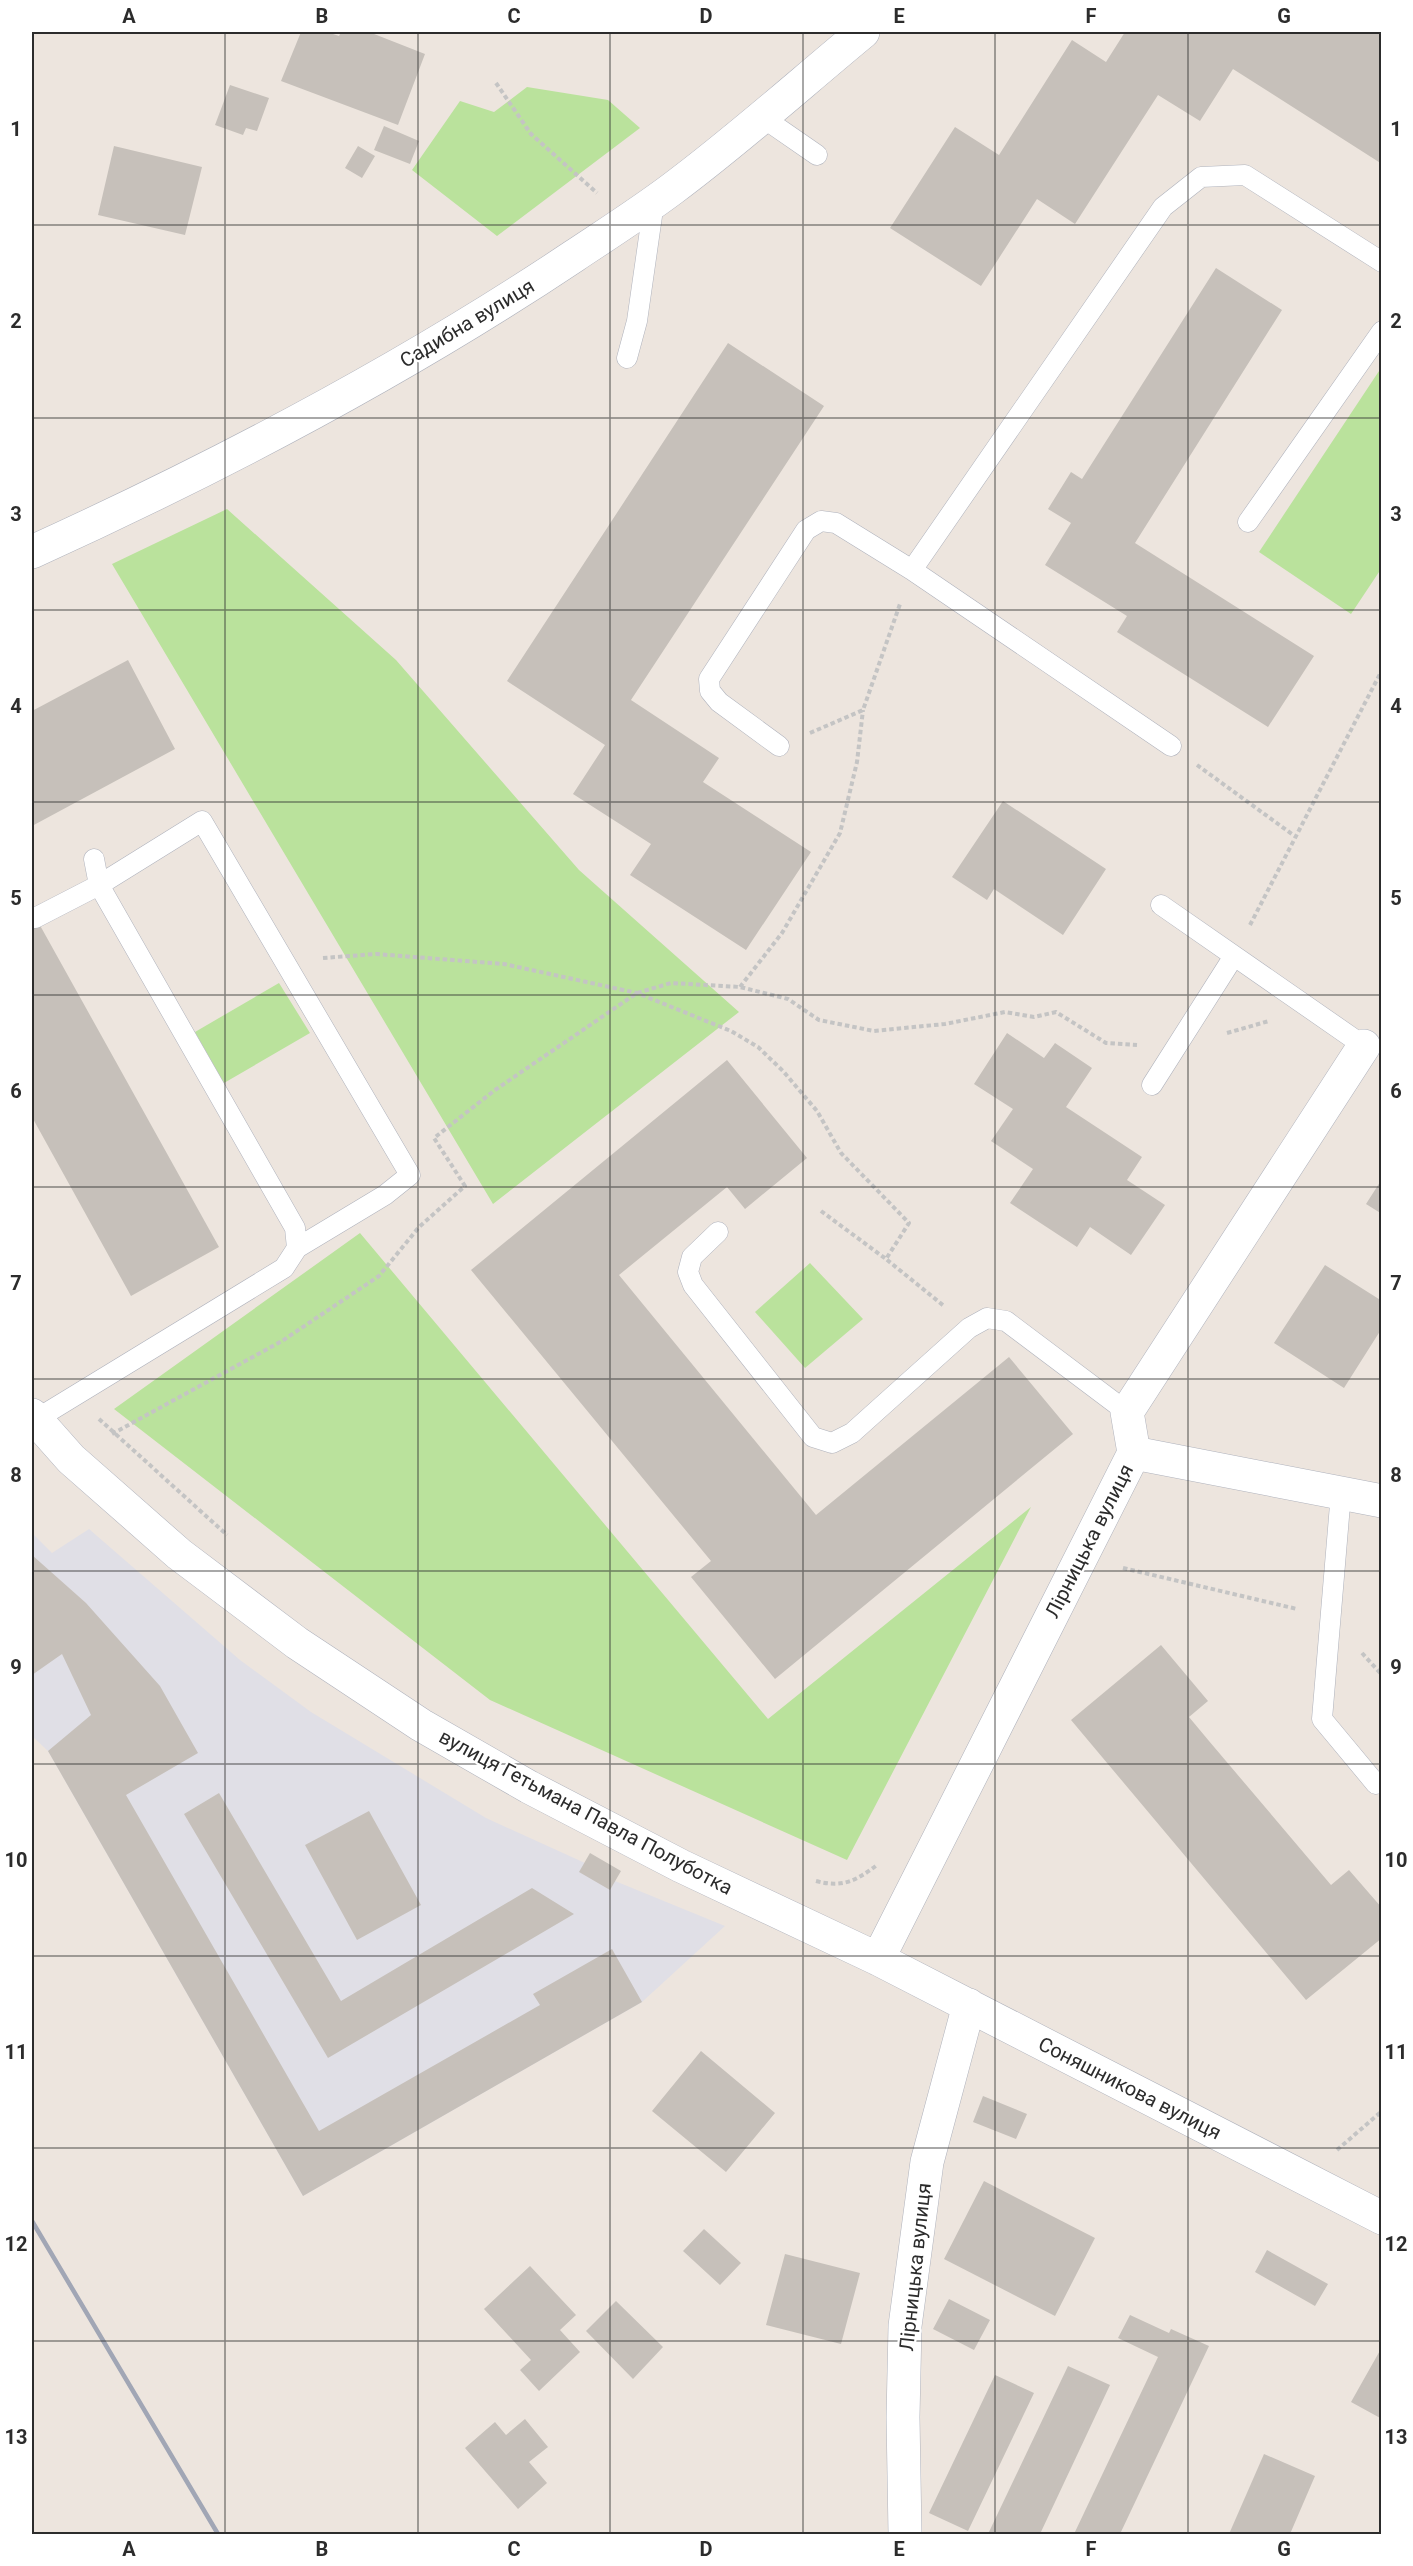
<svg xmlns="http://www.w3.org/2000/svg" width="1413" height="2566" font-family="Roboto,sans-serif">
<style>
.industrial{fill:#e0dfe6}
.green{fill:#bae29c}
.building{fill:#c6c0ba}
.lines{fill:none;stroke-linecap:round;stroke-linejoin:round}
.service-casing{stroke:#afb2bc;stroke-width:21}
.minor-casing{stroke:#afb2bc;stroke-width:34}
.path{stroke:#c4c4c4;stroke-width:4;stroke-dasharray:4.5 3;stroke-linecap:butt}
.service{stroke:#fff;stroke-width:20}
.minor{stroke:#fff;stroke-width:33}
.rail{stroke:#a1a6b5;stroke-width:4.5}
.grid{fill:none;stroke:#2c2c2c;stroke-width:1.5;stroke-opacity:0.55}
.labels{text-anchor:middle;stroke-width:4.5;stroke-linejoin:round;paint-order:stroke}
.street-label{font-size:20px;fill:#2c2c2c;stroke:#fff}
.neatline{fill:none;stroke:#2c2c2c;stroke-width:2}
.grid-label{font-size:20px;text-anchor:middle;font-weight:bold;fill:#2c2c2c}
</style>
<rect width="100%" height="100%" fill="#ede5de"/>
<!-- industrial -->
<path class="industrial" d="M89,1529L240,1660L311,1712L486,1818L585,1863L615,1881L725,1926L642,2002L303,2196L48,1751L32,1736V1533L52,1553Z"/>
<!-- green -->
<path class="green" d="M527,87L608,100L640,128L497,236L412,170L460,101L494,112Z
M1381,368V569L1351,614L1259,552Z
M227,509L396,660L579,870L739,1012L493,1204L112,564Z
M279,983L310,1033L224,1083L195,1032Z
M360,1233L768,1719L1031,1507L847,1860L490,1700L114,1409Z
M810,1263L863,1319L805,1368L755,1312Z"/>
<!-- building -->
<path class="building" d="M301,32H327L339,36L341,32H369L425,54L398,125L281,81Z
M1125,32H1382V164L1233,69L1200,121L1158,95L1075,224L1037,199L981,286L890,228L955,127L999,155L1072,40L1106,62Z
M230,85L269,98L257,131L246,128L243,135L215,125Z
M384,126L419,141L410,164L374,150Z
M114,146L202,167L185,235L98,215Z
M358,146L375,156L362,178L345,168Z
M1216,268L1282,310L1135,543L1314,656L1268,727L1117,632L1127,616L1045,565L1071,523L1048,509L1071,472L1082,479Z
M728,343L824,406L631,700L719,758L703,782L811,852L746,950L630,875L651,844L573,794L605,745L507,681Z
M128,660L175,749L32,826V711Z
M1003,801L1106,869L1063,935L994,889L987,900L952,877Z
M32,911L219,1247L131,1296L32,1117Z
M1007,1033L1044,1058L1055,1043L1092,1068L1066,1107L1142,1157L1127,1180L1165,1205L1131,1255L1090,1227L1077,1247L1010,1203L1033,1169L991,1141L1013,1109L974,1084Z
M727,1060L807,1158L745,1209L727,1187L619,1275L816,1515L1009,1357L1073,1434L775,1679L691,1577L711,1561L471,1270Z
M1382,1179V1214L1366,1204Z
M1325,1265L1382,1301V1328L1344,1388L1274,1343Z
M32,1555L86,1603L160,1686L198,1753L126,1795L319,2131L540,2005L533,1994L612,1949L642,2002L303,2196L48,1751L91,1715L62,1654L32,1675Z
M1161,1645L1208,1701L1189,1717L1209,1741L1331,1885L1349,1870L1382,1908V1938L1306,2000L1071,1720Z
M219,1793L341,2001L532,1888L574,1914L328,2058L184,1814Z
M369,1811L421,1905L357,1940L305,1845Z
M590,1853L621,1871L610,1890L579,1872Z
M701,2051L775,2113L726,2172L652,2111Z
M983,2096L1027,2114L1016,2139L973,2122Z
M984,2181L1095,2238L1055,2316L944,2259Z
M704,2229L741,2263L720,2285L683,2251Z
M1267,2250L1328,2284L1315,2306L1255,2272Z
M785,2254L860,2273L841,2344L766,2325Z
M530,2266L576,2315L560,2330L580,2352L539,2391L520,2370L531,2360L484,2309Z
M949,2299L990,2320L974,2350L933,2329Z
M616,2301L663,2347L633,2379L586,2331Z
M1130,2315L1169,2333L1171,2329L1209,2346L1120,2534H1074L1158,2357L1118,2338Z
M1382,2347V2419L1351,2402Z
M1068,2366L1110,2385L1040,2534H988Z
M995,2375L1034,2393L968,2531L929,2513Z
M525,2419L548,2447L529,2462L547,2483L518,2509L465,2448L495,2422L506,2435Z
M1264,2454L1315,2476L1290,2534H1229Z"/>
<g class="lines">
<defs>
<path id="service" d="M762,117L817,155
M627,358L637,321L654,202
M1248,522L1382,331
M912,570L1171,746
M779,746L719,702L710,691L709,679L806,530L821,521L836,523L912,570L1163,207L1201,177L1245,175L1382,262
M1161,905L1364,1046
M35,918L99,885L202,821L410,1175L385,1195L297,1248
M1152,1085L1234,956
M718,1232L692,1257L688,1272L693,1285L813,1437L832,1443L852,1433L969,1328L987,1318L1006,1321L1127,1412
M35,1420L284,1268L297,1248L295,1228L99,885L94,859
M1341,1493L1322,1719L1376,1784"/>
<path id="minor" d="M32,552C219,467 402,371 574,256C607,234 640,213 672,189C738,140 800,84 863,32
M32,1415L71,1459L179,1554L297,1643L421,1725L529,1787L681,1866L878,1959L1382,2218
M1134,1453L1382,1501
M878,1959L1134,1453L1127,1412L1364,1046
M905,2534L903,2417L905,2326L927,2162L969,2005"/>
</defs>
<!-- service casing -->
<use href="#service" class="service-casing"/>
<!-- minor casing -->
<use href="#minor" class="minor-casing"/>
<!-- path -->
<path class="path" d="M496,83L531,134L597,193
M810,733L863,710L900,604
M1197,765L1296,837
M1250,925L1382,670
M323,958L376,954L504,964L637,993L731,1031L758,1047L783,1071L817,1111L841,1153L909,1223L886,1259L944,1306
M740,987L782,933L840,833L857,762L863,710
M1227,1033L1269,1021
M821,1211L886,1259
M99,1419L227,1535
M112,1434L282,1341L379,1276L419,1227L465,1186L434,1138L495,1090L637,993L671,983L740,987L788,999L819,1020L874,1031L945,1024L1005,1012L1034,1017L1056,1012L1106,1043L1137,1045
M1123,1568L1297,1609
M1362,1653L1382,1675
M816,1881C842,1888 856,1881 877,1865
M1337,2150L1382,2111"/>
<!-- service -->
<use href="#service" class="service"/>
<!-- minor -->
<use href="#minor" class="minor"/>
<!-- rail -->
<path class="rail" d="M32,2221L218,2534"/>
</g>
<!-- grid -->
<path class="grid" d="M225,32V2534M418,32V2534M610,32V2534M803,32V2534M995,32V2534M1188,32V2534M32,225H1382M32,418H1382M32,610H1382M32,802H1382M32,995H1382M32,1187H1382M32,1379H1382M32,1571H1382M32,1764H1382M32,1956H1382M32,2148H1382M32,2341H1382"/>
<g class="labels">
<!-- street labels -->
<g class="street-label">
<text transform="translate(467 323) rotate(-31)" y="7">Садибна вулиця</text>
<text transform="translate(1089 1541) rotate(-63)" y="7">Лірницька вулиця</text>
<text transform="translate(586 1812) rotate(28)" y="7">вулиця Гетьмана Павла Полуботка</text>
<text transform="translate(1130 2088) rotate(27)" y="7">Соняшникова вулиця</text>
<text transform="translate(915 2267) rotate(-84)" y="7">Лірницька вулиця</text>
</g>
</g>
<!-- border -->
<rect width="1413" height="2566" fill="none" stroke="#ffffff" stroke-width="66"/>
<rect x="33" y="33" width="1347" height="2500" class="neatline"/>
<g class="grid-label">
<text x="129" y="23">A</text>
<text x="322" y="23">B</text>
<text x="514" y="23">C</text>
<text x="706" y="23">D</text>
<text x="899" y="23">E</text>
<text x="1091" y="23">F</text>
<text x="1284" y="23">G</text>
<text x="16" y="136">1</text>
<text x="1396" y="136">1</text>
<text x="16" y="328">2</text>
<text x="1396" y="328">2</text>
<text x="16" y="521">3</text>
<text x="1396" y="521">3</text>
<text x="16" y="713">4</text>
<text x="1396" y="713">4</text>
<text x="16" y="905">5</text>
<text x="1396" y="905">5</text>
<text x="16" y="1098">6</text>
<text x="1396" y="1098">6</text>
<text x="16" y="1290">7</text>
<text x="1396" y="1290">7</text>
<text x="16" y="1482">8</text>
<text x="1396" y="1482">8</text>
<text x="16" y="1674">9</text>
<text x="1396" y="1674">9</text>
<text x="16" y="1867">10</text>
<text x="1396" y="1867">10</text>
<text x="16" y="2059">11</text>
<text x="1396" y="2059">11</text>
<text x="16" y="2251">12</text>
<text x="1396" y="2251">12</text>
<text x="16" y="2444">13</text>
<text x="1396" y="2444">13</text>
<text x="129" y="2556">A</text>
<text x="322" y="2556">B</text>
<text x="514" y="2556">C</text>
<text x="706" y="2556">D</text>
<text x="899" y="2556">E</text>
<text x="1091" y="2556">F</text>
<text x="1284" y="2556">G</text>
</g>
</svg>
